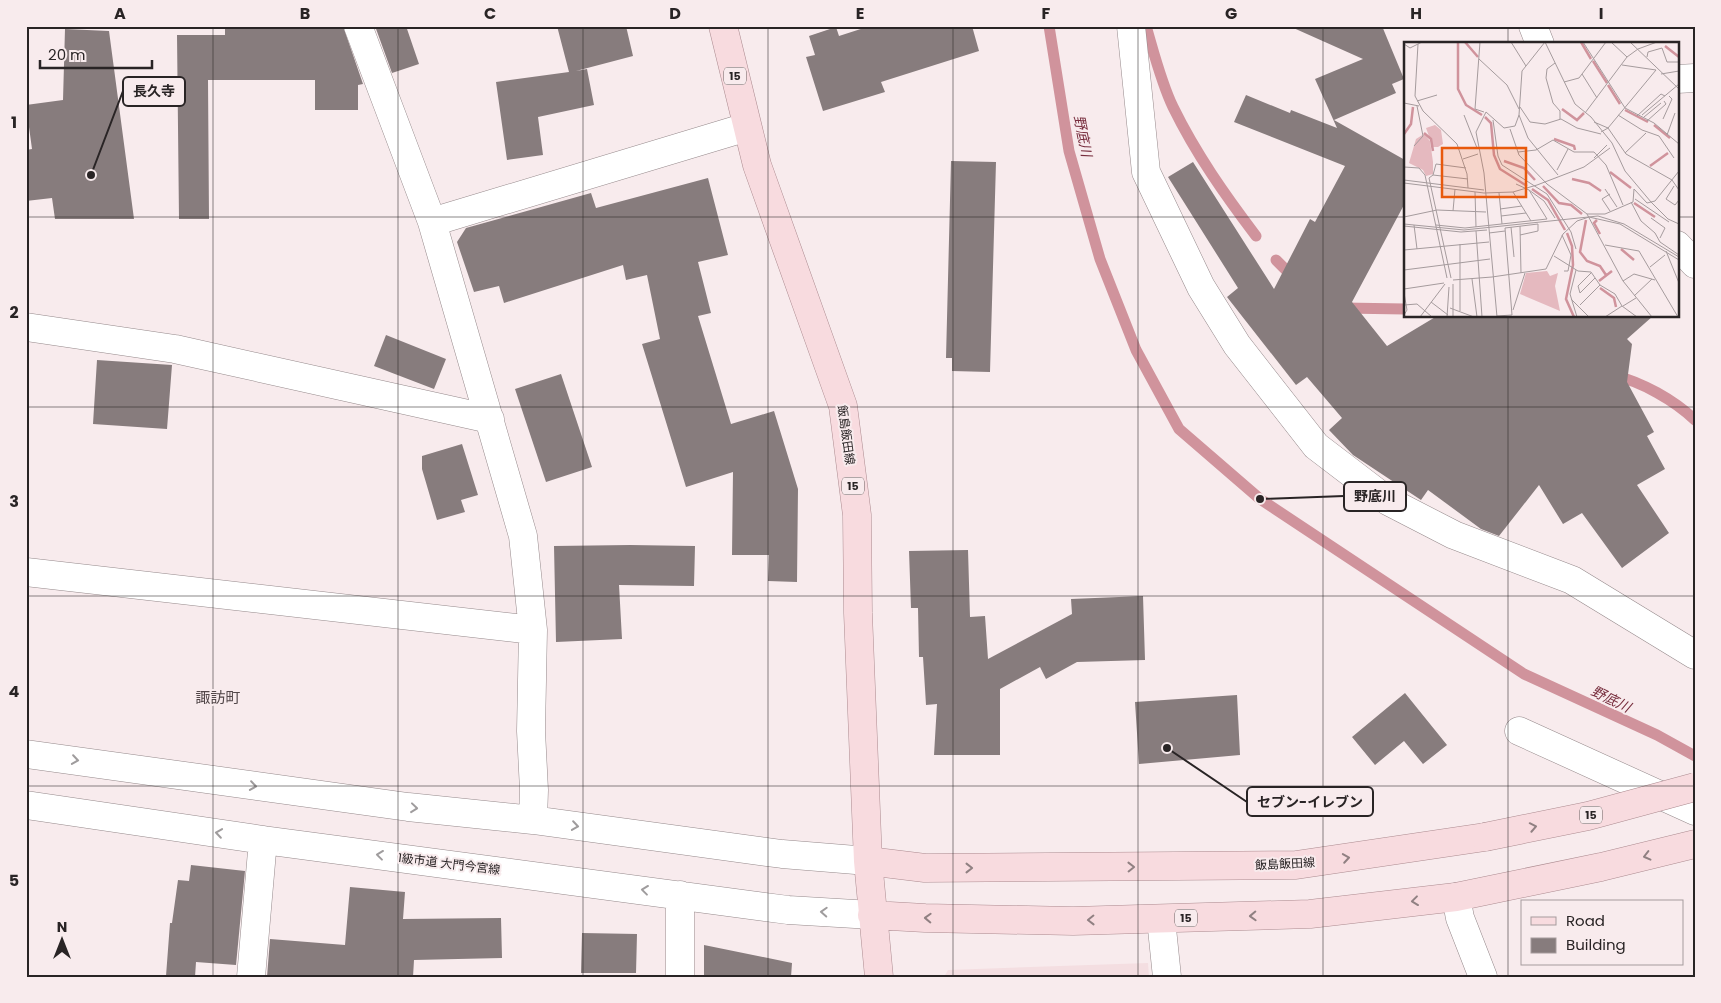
<svg xmlns="http://www.w3.org/2000/svg" width="1721" height="1003" font-family="Poppins,'Noto Sans JP',sans-serif">
<style>
.built{fill:#f4dee1}
.lines{fill:none;stroke-linecap:round;stroke-linejoin:round}
.stream{stroke:#d0939c;stroke-width:11}
.building{fill:#877c7d}
.minor-casing{stroke:#95898b;stroke-width:29}
.major-casing{stroke:#ac8b90;stroke-width:29}
.minor{stroke:#fff;stroke-width:28}
.major{stroke:#f8dbdf;stroke-width:28}
.major-bridge-casing{stroke:#ac8b90;stroke-width:29;stroke-linecap:butt}
.major-bridge{stroke:#f8dbdf;stroke-width:28}
.oneway{stroke:#9f9c9d}
.oneway2{stroke:#908082}
.grid{fill:none;stroke:#292425;stroke-width:1;stroke-opacity:0.55}
.labels{text-anchor:middle;stroke-width:4;stroke-linejoin:round;paint-order:stroke}
.shield{fill:#f8ebed;stroke:#676061;stroke-width:1}
.shield-label{font-size:11px;font-weight:bold;fill:#292425}
.street-label{font-size:12px;fill:#292425;stroke:#f8ebed}
.water-label{font-size:14px;font-style:italic;fill:#772d3d;stroke:#f8ebed}
.quarter-label{font-size:15px;fill:#524749;stroke:#f8ebed}
.inset-river{fill:none;stroke:#d0939c;stroke-width:2.5}
.inset-road{fill:none;stroke:#a59b9d;stroke-width:1}
.view{fill:#e8590c;fill-opacity:0.15;stroke:#e8590c;stroke-width:2.5}
.inset-edge{fill:none;stroke:#292425;stroke-width:2.5}
.leader{fill:none;stroke:#292425;stroke-width:2}
.callout-dot{fill:#292425;stroke:#f8ebed;stroke-width:2}
.callout{fill:#f8ebed;stroke:#292425;stroke-width:2}
.callout-label{font-size:14px;text-anchor:middle;font-weight:bold;fill:#292425}
.neatline{fill:none;stroke:#292425;stroke-width:2}
.grid-label{font-size:16px;text-anchor:middle;font-weight:bold;fill:#292425}
</style>
<rect width="100%" height="100%" fill="#f8ebed"/>
<!-- built -->
<path class="built" d="M1148,963L1149,977H944L948,970Z"/>
<g class="lines">
<!-- stream -->
<path class="stream" d="M1049,26L1069,151L1100,259L1136,350L1179,429L1260,499L1524,674L1657,735L1695,756
M1146,26C1154,53 1161,82 1173,107C1196,154 1225,195 1256,236
M1276,260L1294,278
M1343,308L1405,309
M1613,375C1642,382 1674,400 1695,420"/>
</g>
<!-- building -->
<path class="building" d="M225,26H343L363,84L358,85V110H315V80H208L209,219H179L177,35H225Z
M375,26H406L419,64L392,73Z
M557,26H626L633,56L576,71L587,69L594,105L538,117L543,155L507,160L496,82L569,72Z
M870,26H972L979,51L881,82L885,92L823,111L806,57L815,55L809,36L836,27L839,36Z
M1289,26H1382L1404,79L1392,84L1396,93L1334,120L1405,160V203L1352,302L1387,346L1437,316H1653L1627,339L1632,344L1627,382L1654,432L1647,436L1665,469L1637,485L1669,533L1622,568L1582,513L1563,524L1539,485L1499,536L1481,529L1428,490L1421,500L1353,455L1329,430L1342,418L1307,377L1296,385L1227,297L1238,288L1168,177L1193,162L1274,289L1310,219L1315,222L1345,166L1234,122L1246,95L1290,113L1291,110L1337,128L1315,79L1363,59Z
M65,29L109,31L134,219H55L52,198L26,201V150L32,149L26,105L63,100Z
M951,161L996,162L990,372L952,371V358H946Z
M708,178L728,255L698,262L711,313L698,316L731,424L774,411L798,489L797,582L768,581L769,555H732L733,472L686,487L642,344L660,339L647,275L626,280L623,265L504,303L499,286L474,292L457,242L466,228L591,193L596,208Z
M386,335L446,359L434,389L374,366Z
M97,360L172,365L167,429L93,424Z
M561,374L592,467L546,482L515,389Z
M462,444L478,495L461,500L465,512L437,520L422,469V456Z
M630,545L695,546L694,586L619,585L622,639L556,642L554,546Z
M968,550L970,617L985,616L988,659L1072,614L1071,599L1143,596L1145,660L1077,662L1046,679L1040,667L1000,689V755H934L937,704L926,705L923,657H919L918,608H911L909,551Z
M1405,693L1447,745L1423,764L1404,741L1375,765L1352,737Z
M1237,695L1240,755L1139,764L1135,702Z
M191,865L245,871L236,965L196,962L195,977L166,976L170,923H172L178,880L189,881Z
M350,887L405,892L403,919L501,918L502,958L414,960L413,977H267L270,939L345,945Z
M582,933L637,934L636,973H581Z
M704,945L792,963L791,977H704Z"/>
<g class="lines">
<defs>
<path id="minor" d="M358,26L432,222L523,536L533,630L531,731L534,790L533,820
M1131,26L1146,172L1201,287L1237,345L1316,446L1388,501L1454,535L1572,580L1695,655
M1533,26L1540,44
M1677,79L1695,78
M432,222L747,127
M1677,245L1695,264
M26,327L175,349L490,419
M26,572L533,630
M1519,731L1695,811
M26,754L408,807L533,820L782,854L868,861
M26,805L263,840L788,910L872,915
M1456,897L1460,918L1483,977
M1161,919L1167,977
M251,977L263,840
M680,977V895"/>
<path id="major" d="M723,26L757,165L843,406L857,515L858,613L868,861L879,977
M868,861L925,868L1296,865L1485,837
M872,915L925,918L1073,921L1310,914L1456,897L1601,867L1695,844"/>
</defs>
<!-- minor casing -->
<use href="#minor" class="minor-casing"/>
<!-- major casing -->
<use href="#major" class="major-casing"/>
<!-- minor -->
<use href="#minor" class="minor"/>
<!-- major -->
<use href="#major" class="major"/>
<defs>
<path id="major-bridge" d="M1485,837L1588,816L1695,787"/>
</defs>
<!-- major-bridge casing -->
<use href="#major-bridge" class="major-bridge-casing"/>
<!-- major-bridge -->
<use href="#major-bridge" class="major-bridge"/>
</g>
<!-- one-way arrows -->
<defs><path id="oneway-chevron" d="M-2-3.5L2.5 0L-2 3.5" fill="none" stroke-width="1.6" stroke-linecap="round" stroke-linejoin="round" transform="scale(1.25)"/></defs>
<g class="oneway">
<use href="#oneway-chevron" transform="translate(75 760) rotate(8)"/>
<use href="#oneway-chevron" transform="translate(253 786) rotate(8)"/>
<use href="#oneway-chevron" transform="translate(414 808) rotate(6)"/>
<use href="#oneway-chevron" transform="translate(575 826) rotate(8)"/>
<use href="#oneway-chevron" transform="translate(219 833) rotate(-172)"/>
<use href="#oneway-chevron" transform="translate(380 855) rotate(-173)"/>
<use href="#oneway-chevron" transform="translate(645 890) rotate(-173)"/>
<use href="#oneway-chevron" transform="translate(824 912) rotate(-177)"/>
</g>
<g class="oneway2">
<use href="#oneway-chevron" transform="translate(1533 827) rotate(-11)"/>
<use href="#oneway-chevron" transform="translate(1647 856) rotate(166)"/>
<use href="#oneway-chevron" transform="translate(1346 858) rotate(-9)"/>
<use href="#oneway-chevron" transform="translate(1131 867) rotate(-1)"/>
<use href="#oneway-chevron" transform="translate(969 868)"/>
<use href="#oneway-chevron" transform="translate(1415 901) rotate(173)"/>
<use href="#oneway-chevron" transform="translate(1253 916) rotate(178)"/>
<use href="#oneway-chevron" transform="translate(928 918) rotate(-178)"/>
<use href="#oneway-chevron" transform="translate(1091 920) rotate(179)"/>
</g>
<!-- grid -->
<path class="grid" d="M213,26V977M398,26V977M583,26V977M768,26V977M953,26V977M1138,26V977M1323,26V977M1508,26V44M26,217H1405M1677,217H1695M1508,316V977M26,407H1695M26,596H1695M26,786H1695"/>
<g class="labels">
<!-- shield labels -->
<g class="shield">
<rect x="724" y="67.5" width="22" height="17" rx="4"/>
<rect x="842" y="477.5" width="22" height="17" rx="4"/>
<rect x="1580" y="806.5" width="22" height="17" rx="4"/>
<rect x="1175" y="909.5" width="22" height="17" rx="4"/>
</g>
<g class="shield-label">
<text x="735" y="80">15</text>
<text x="853" y="490">15</text>
<text x="1591" y="819">15</text>
<text x="1186" y="922">15</text>
</g>
<!-- street labels -->
<g class="street-label">
<text transform="translate(846 435) rotate(82)" y="4">飯島飯田線</text>
<text transform="translate(449 864) rotate(7)" y="4">1級市道 大門今宮線</text>
<text transform="translate(1285 864) rotate(-3)" y="4">飯島飯田線</text>
</g>
<!-- water labels -->
<g class="water-label">
<text transform="translate(1083 136) rotate(79)" y="5">野底川</text>
<text transform="translate(1611 699) rotate(26)" y="5">野底川</text>
</g>
<!-- quarter labels -->
<g class="quarter-label">
<text x="218" y="703">諏訪町</text>
</g>
</g>
<!-- overview -->
<g transform="translate(1404 42)">
<rect width="275" height="275" fill="#f8ebed"/>
<path d="M31,83L37,88L39,102L34,105H29L22,86ZM20,92L26,99L29,120V132L22,134L19,128L5,121L12,97ZM143,229L146,234L154,231L151,244L156,269L116,252L122,231Z" fill="#e5b9bf"/>
<path class="inset-river" d="M54,0V47L62,63L78,73M61,0L74,15M177,0L187,17M261,4L275,15M189,19L203,41M204,43L216,62M158,67L173,78L180,71M221,68L244,80M81,75L87,81L90,113L96,127L123,144M250,83L266,96M20,91L27,97L29,109M0,92L7,82L9,65M150,97L170,104L171,108M100,119L120,126L131,138M246,124L264,111M206,130L227,146M168,137L185,141L197,149M139,144L155,161L167,163L178,172M128,147L144,158L161,188M230,161L251,175M182,178L176,210L183,219L196,224L202,233M193,178L190,181L196,192M163,191L168,204L169,223L162,257L170,275M217,207L230,218M195,239L208,229M196,246L210,256L212,265"/>
<path class="inset-road" d="M76,0L71,67L80,70M107,0L122,24M141,0L171,62L187,75L208,101L221,129L247,160L264,177L275,182M179,0L221,66L250,81L275,102M207,0L223,15M226,0L275,47M0,2L6,6L18,0M14,2L11,54L19,69L53,102L63,132L64,146M243,15L244,10L258,6L263,20H275M75,17L103,43L115,67M151,21L143,27L142,36L149,61L156,69V77M218,23L252,28M178,32L193,56M257,32L275,29M160,40L175,36L202,0M13,59L33,53M0,61L15,64M116,65L126,80L141,82L157,77L173,86L197,92M181,71L223,15L234,7L253,0M60,73L73,106M115,73L124,96L154,133M214,73L238,88L255,94L270,116M238,73L275,42M233,74L257,52L261,54M240,75L257,61M259,77L268,57L265,54M89,78L94,114L98,123L143,152L167,190L172,207M243,79L262,62L260,59M190,80L204,86L222,112L268,138L275,148M106,87L115,113L143,142L183,172L219,239L248,275M197,90L204,86L252,28M263,93L271,71M10,104L19,94L13,64M114,110L132,108L149,98L170,110H190L202,123L219,163M221,111L242,91M190,116L203,103M59,117L74,112M0,125L15,126L21,133L43,236M153,128L164,107M29,133L64,137M25,136L47,236M25,136L29,133L32,122L62,126M0,138L80,148M0,141L80,151M270,144L262,157L271,163L275,158M201,147L213,165M125,148L140,159L151,176M71,150L72,185M109,150L127,179M80,151L109,150L133,143L180,125L206,106M95,151L98,182M206,152L198,157L206,169M231,157L265,180M227,160L237,179L251,191L256,200L275,213M96,167L118,164M49,169L51,147M183,172H201L229,160L230,147L243,161L251,159L275,129M97,174L122,171M0,175L33,168L82,170M247,176L261,186L256,196M0,182L60,188L194,174L220,182L275,215M10,183L13,207M32,183L61,186L143,177L125,148L112,142M0,184L57,190L83,188M116,184L117,231M107,185L110,215M72,189L78,275M85,191L101,189M158,193L167,213L164,229H160M201,203L235,209L274,275M0,208L85,200M262,209L275,241M150,214L174,229L187,230L196,243L211,252L218,264M246,225L261,213M0,228L86,217M172,228L166,252L173,275M187,231L174,244L176,251L191,236M88,235L142,227L159,192L173,179L185,175L216,182L275,218M68,237L73,275M49,238L88,235M219,239L230,232L251,238M0,247L40,241M0,251L3,268L0,273M230,254L248,237M167,257L185,275M27,260L44,273M0,263L13,262L28,275M176,263L196,243M219,264L232,256M46,266L70,275M109,268L121,231M56,269V202M93,274L108,273L101,186L134,182V189L116,193M16,275L41,242M43,275L45,245M49,275V242M93,275L80,131L72,90L82,70L100,86L111,84L115,73L118,29L141,0M201,275L218,264L233,275"/>
<path class="view" d="M38,106H122V155H38Z"/>
<rect width="275" height="275" class="inset-edge"/>
</g>
<!-- callouts -->
<path class="leader" d="M91 175L123 91M1260 499L1344 496M1167 748L1247 802"/>
<g class="callout-dot">
<circle cx="91" cy="175" r="5"/>
<circle cx="1260" cy="499" r="5"/>
<circle cx="1167" cy="748" r="5"/>
</g>
<g class="callout">
<rect x="123" y="77" width="62" height="29" rx="5"/>
<rect x="1344" y="482" width="62" height="29" rx="5"/>
<rect x="1247" y="787" width="126" height="29" rx="5"/>
</g>
<g class="callout-label">
<text x="154" y="96">長久寺</text>
<text x="1375" y="501">野底川</text>
<text x="1310" y="807">セブン-イレブン</text>
</g>
<!-- border -->
<rect width="1721" height="1003" fill="none" stroke="#f8ebed" stroke-width="55"/>
<!-- legend -->
<rect x="1521" y="900" width="162" height="65" fill="#f8ebed" stroke="#a59b9d"/>
<rect x="1531" y="917" width="25" height="8" fill="#f8dbdf" stroke="#a59b9d"/>
<text x="1566" y="926" font-size="15" fill="#292425">Road</text>
<rect x="1531" y="938" width="25" height="15" fill="#877c7d" stroke="#a59b9d"/>
<text x="1566" y="950" font-size="15" fill="#292425">Building</text>
<!-- north arrow -->
<g transform="translate(62 940)" stroke="#f8ebed" stroke-width="4" paint-order="stroke">
<path d="M0-4L9 19L0 12L-9 19Z" fill="#292425"/>
<text y="-8" font-size="14" font-weight="bold" text-anchor="middle" fill="#292425">N</text>
</g>
<!-- scale -->
<path d="M40 60v8h112v-8" fill="none" stroke="#292425" stroke-width="2.5"/>
<text x="48" y="60" font-size="15" fill="#292425" stroke="#f8ebed" stroke-width="4" paint-order="stroke">20 m</text>
<rect x="28" y="28" width="1666" height="948" class="neatline"/>
<g class="grid-label">
<text x="120" y="19">A</text>
<text x="305" y="19">B</text>
<text x="490" y="19">C</text>
<text x="675" y="19">D</text>
<text x="860" y="19">E</text>
<text x="1046" y="19">F</text>
<text x="1231" y="19">G</text>
<text x="1416" y="19">H</text>
<text x="1601" y="19">I</text>
<text x="14" y="128">1</text>
<text x="14" y="318">2</text>
<text x="14" y="507">3</text>
<text x="14" y="697">4</text>
<text x="14" y="886">5</text>
</g>
</svg>
